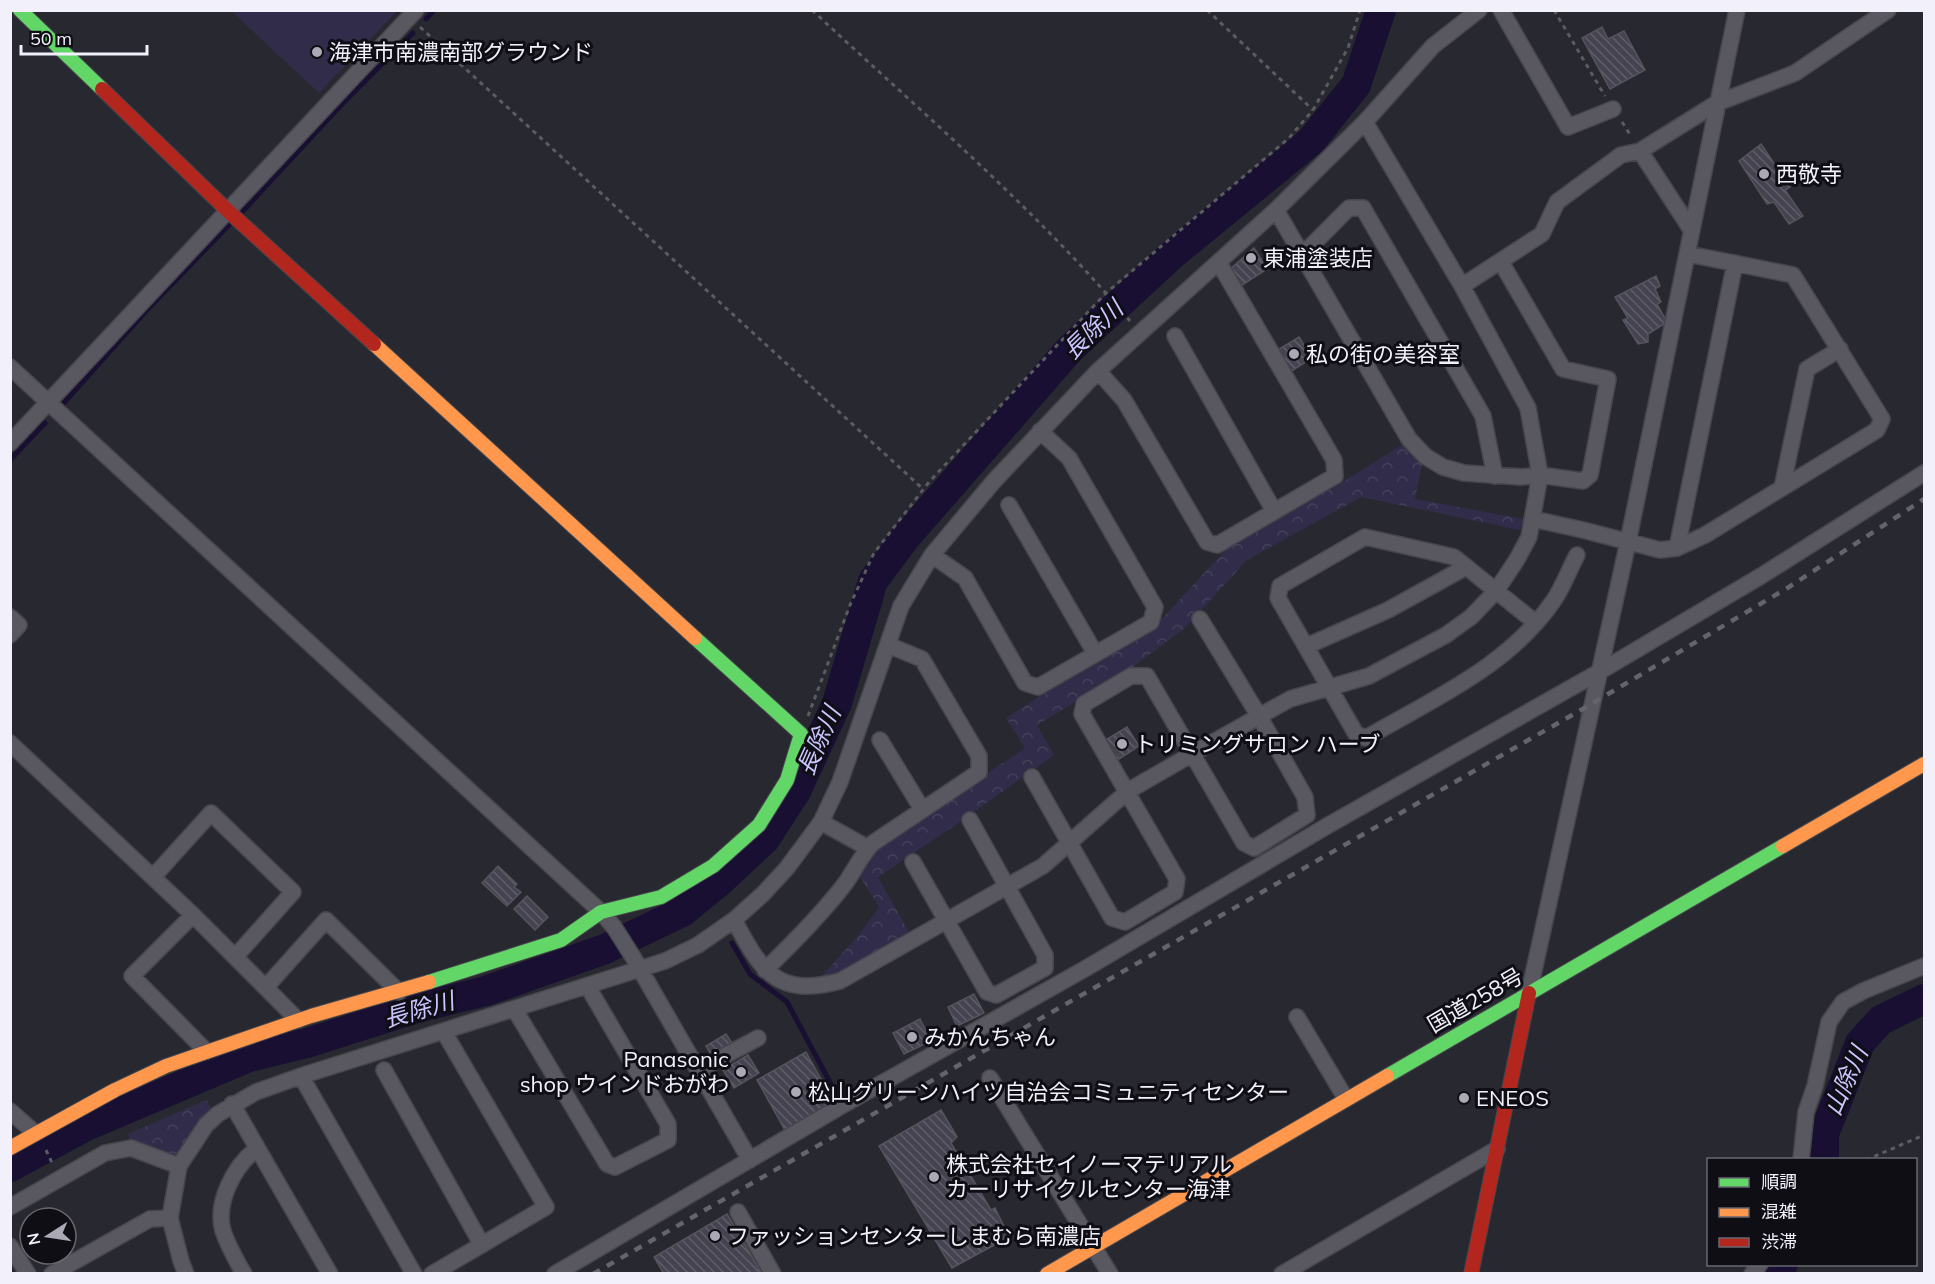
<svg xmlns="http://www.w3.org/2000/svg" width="1935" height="1284" font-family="Mulish,'Noto Sans JP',sans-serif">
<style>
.park{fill:url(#park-crowns)}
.pitch{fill:#302c4a}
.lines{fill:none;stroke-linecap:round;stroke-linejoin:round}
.stream{stroke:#180f32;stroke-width:5}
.river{stroke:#180f32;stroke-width:30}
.building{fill:url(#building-back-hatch);stroke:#55545c;stroke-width:1.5}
.street-casing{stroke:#47464d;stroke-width:18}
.fast-casing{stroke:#47464d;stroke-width:16}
.slow-casing{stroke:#47464d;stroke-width:16}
.jam-casing{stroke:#47464d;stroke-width:16}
.path{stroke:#5b5b60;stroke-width:3;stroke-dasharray:4.5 4.5;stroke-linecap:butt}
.street{stroke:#595860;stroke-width:15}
.fast{stroke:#63d668;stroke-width:14}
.slow{stroke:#ff974d;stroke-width:14}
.jam{stroke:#b3261e;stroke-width:14}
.rail{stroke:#64646c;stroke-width:4.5;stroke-dasharray:8 8;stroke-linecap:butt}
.poi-dot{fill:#abaab4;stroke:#0f0e15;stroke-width:2}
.labels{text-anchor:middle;stroke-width:6;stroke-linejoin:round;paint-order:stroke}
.poi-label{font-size:22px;fill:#f1f0fb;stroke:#0f0e15;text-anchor:start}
.street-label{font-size:22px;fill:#f1f0fb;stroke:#0f0e15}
.water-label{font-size:24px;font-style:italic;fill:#cbc5ff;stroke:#0f0e15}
</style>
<defs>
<pattern id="park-crowns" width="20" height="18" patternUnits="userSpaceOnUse" patternTransform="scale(1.5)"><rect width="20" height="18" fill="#302c4a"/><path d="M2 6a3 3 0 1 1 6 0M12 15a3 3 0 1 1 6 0" fill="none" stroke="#44415c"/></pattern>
<pattern id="building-back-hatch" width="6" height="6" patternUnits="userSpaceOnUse" patternTransform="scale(1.5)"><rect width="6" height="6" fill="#44434f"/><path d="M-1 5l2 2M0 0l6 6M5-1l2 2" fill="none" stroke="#5f5e69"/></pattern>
</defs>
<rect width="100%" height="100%" fill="#282830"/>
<!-- park -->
<path class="park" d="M1403,444L1422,464L1415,499L1524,519L1520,530L1361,497L1247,560L1185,628L1130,669L1037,725L1054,755L957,824L878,877L909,932L838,974L819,979L858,936L879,907L860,877L877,851L922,817L1025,748L1006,718L1132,637L1159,622L1228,547L1338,485Z
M206,1100L212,1109C198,1124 186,1140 177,1159L131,1143L128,1134Z"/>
<!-- pitch -->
<path class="pitch" d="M231,11H397L319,93Z"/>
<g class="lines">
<!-- stream -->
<path class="stream" d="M426,19L434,10
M243,211L343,103L413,33
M62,405L145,312L229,225
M10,460L45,423
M704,894L709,905
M732,943L750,974L787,1002L839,1099"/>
<!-- river -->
<path class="river" d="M1824,1160V1134L1860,1043L1881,1020L1924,999
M10,1167L84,1127L249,1057L307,1043L420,1007L486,991L605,949L682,912L719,882L765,839L796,791L837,703L873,581L905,538L1070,349L1173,254L1311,141L1356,85L1381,10
M1776,1274L1783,1264"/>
</g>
<!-- building -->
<path class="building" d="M1602,27L1608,39L1624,31L1645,70L1610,89L1582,38Z
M1761,144L1790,187L1785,190L1803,216L1789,224L1774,202L1767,204L1739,161Z
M1254,248L1267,269L1239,287L1228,271Z
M1656,276L1660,286L1655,289L1661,302L1657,304L1667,322L1648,334V342L1638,344L1623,320L1628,318L1615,297Z
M1299,337L1312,358L1290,372L1276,351Z
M1127,727L1139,746L1116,761L1104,741Z
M498,866L517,884L514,887L521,892L507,906L482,883Z
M527,896L548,917L535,930L514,909Z
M974,994L984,1013L957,1026L948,1007Z
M920,1019L931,1041L904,1054L893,1033Z
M726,1034L734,1046L713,1058L706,1046Z
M806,1052L835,1104L786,1132L757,1080Z
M748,1055L759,1073L734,1088L723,1070Z
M941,1110L957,1137L951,1143L991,1210L995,1208L1008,1235L996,1244L952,1268L879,1146Z
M727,1214L762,1274H664L654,1257Z"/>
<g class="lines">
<defs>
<path id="street" d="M1501,10L1568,127L1613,109
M1640,151L1692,231
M1276,210L1409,439L1425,456L1443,467L1464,473L1521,477L1540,475L1583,481L1590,475L1608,379L1563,369L1501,262
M1302,255L1349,208H1363L1483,416L1495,476
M1462,286L1542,234L1557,202L1621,155L1640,151L1717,103L1795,73L1888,10
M1175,336L1274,511
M10,367L601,912L614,927L633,957L750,1160
M1098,371L1124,400L1207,542L1217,545L1335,476L1334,460L1219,263
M10,443L416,10
M1782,488L1807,369L1840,349
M1009,505L1095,653
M1533,519L1583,530L1660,550L1677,548L1705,535L1877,430L1882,419L1793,275L1688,254
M1677,548L1735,263
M932,555L965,578L1025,683L1038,687L1151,622L1155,607L1069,458L1040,431
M10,617L19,625L10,635
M1536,623L1454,557L1365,537L1280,586L1278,598L1356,734L1366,738C1433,699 1509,666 1554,600C1563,587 1569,570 1577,555
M1307,646L1388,610L1466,567
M880,740L922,809
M10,743L193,915L298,1020
M1032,777L1112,918L1125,922L1175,892L1177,879L1082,714L1084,704L1131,676H1147L1244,843L1254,848L1307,815L1305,797L1259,716L1200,619
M821,822L868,848
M913,862L987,992L996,995L1045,968V955L970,820
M153,877L211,813L293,892L235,957
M193,915L132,976L206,1051
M734,920C761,970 776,998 840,981L1043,866L1128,791L1192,754L1290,699L1369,676L1446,635L1471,617L1496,591L1516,561L1529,537L1540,475L1528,408L1462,286L1365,122
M765,970C793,943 820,916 844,885C854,872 861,855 873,843L979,772V756L922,659L888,645
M266,987L326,920L399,992
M1529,993L1628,542L1737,10
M515,1010L607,1164L615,1167L668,1140V1124L588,987
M1297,1017L1346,1099
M384,1070L482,1245
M698,1070L758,1038
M301,1076L414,1274
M990,1078L1110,1274
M232,1104L330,1274
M10,1111L35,1133
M1801,1160L1806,1112L1815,1086L1829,1022L1843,1002L1863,991L1924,966
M10,1207L105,1153L131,1148L179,1166
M738,1212L773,1274
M10,1246L28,1274
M52,1274L150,1219L170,1218
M186,1274L181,1261L170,1218L179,1166L206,1125L218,1114L256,1092L301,1076L665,961L698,945L734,920L763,894L787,868L821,822L840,782L901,606L932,555L994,481L1098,371L1276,210L1365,122L1433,46L1479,10
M244,1274C236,1260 228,1246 223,1231C215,1202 234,1167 256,1149
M432,1274L546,1207L444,1032
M555,1274L843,1105L1083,970L1327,826L1599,672L1761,576L1924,473
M1282,1274L1497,1149
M1752,1274L1760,1264"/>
<path id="fast" d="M20,10L102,89
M429,982L561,940L601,912L661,897L713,866L759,825L787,780L801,734L695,638
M1387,1076L1783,846"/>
<path id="slow" d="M374,344L695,638
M1783,846L1924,764
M10,1148L115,1090L166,1066L311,1016L429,982
M1047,1274L1387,1076"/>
<path id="jam" d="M102,89L228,211L374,344
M1471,1274L1529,993"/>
</defs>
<!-- street casing -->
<use href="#street" class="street-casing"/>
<!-- fast casing -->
<use href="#fast" class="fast-casing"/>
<!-- slow casing -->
<use href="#slow" class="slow-casing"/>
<!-- jam casing -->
<use href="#jam" class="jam-casing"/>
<!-- path -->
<path class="path" d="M812,10C920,111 1035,208 1130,321
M1207,10L1313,110
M1554,10L1605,96
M420,27L923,489
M1622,122L1631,136
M808,716L850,605L874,553L929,482L1106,293L1289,138L1313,110L1348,48L1360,10
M46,1150L53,1165
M1866,1160L1924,1135"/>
<!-- street -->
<use href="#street" class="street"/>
<!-- fast -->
<use href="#fast" class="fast"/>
<!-- slow -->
<use href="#slow" class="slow"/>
<!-- jam -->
<use href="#jam" class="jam"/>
<!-- rail -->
<path class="rail" d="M593,1274L1581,710L1789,587L1924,499"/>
</g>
<!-- markers -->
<g class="poi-dot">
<circle cx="317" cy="52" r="6"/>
<circle cx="1764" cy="174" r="6"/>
<circle cx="1251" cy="258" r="6"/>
<circle cx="1294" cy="354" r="6"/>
<circle cx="1122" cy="744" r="6"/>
<circle cx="912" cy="1037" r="6"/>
<circle cx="741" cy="1072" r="6"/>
<circle cx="796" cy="1092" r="6"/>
<circle cx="1464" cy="1098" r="6"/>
<circle cx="934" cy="1177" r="6"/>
<circle cx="715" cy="1236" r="6"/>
</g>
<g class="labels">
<!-- poi labels -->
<g class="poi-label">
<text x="329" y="60">海津市南濃南部グラウンド</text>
<text x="1776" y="182">西敬寺</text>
<text x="1263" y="266">東浦塗装店</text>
<text x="1306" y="362">私の街の美容室</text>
<text x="1134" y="752">トリミングサロン ハーブ</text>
<text x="924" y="1045">みかんちゃん</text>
<text x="729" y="1067" text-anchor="end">Panasonic<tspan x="729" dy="25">shop ウインドおがわ</tspan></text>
<text x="808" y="1100">松山グリーンハイツ自治会コミュニティセンター</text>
<text x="1476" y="1106">ENEOS</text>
<text x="946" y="1172">株式会社セイノーマテリアル<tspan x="946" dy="25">カーリサイクルセンター海津</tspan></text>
<text x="727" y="1244">ファッションセンターしまむら南濃店</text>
</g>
<!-- street labels -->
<g class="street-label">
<text transform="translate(1475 1000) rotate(-30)" y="8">国道258号</text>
</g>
<!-- water labels -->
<g class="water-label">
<text transform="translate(1093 330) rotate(-44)" y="8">長除川</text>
<text transform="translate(819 741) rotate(-66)" y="8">長除川</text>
<text transform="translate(419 1010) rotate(-16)" y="8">長除川</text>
<text transform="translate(1846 1081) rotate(-66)" y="8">山除川</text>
</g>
</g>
<!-- border -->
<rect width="1935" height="1284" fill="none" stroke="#f1f0fb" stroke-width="24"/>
<!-- legend -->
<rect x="1707" y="1158" width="210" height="108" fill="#0f0e15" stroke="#696871" stroke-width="1.5"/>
<rect x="1719" y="1178" width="30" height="9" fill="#63d668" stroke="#696871" stroke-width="1.5"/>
<text x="1761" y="1188" font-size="18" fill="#f1f0fb">順調</text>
<rect x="1719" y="1208" width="30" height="9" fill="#ff974d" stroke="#696871" stroke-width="1.5"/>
<text x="1761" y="1218" font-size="18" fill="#f1f0fb">混雑</text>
<rect x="1719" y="1238" width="30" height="9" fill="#b3261e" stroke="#696871" stroke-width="1.5"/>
<text x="1761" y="1248" font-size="18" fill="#f1f0fb">渋滞</text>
<!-- north arrow -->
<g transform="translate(48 1236) rotate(258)"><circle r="28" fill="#0f0e15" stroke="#696871" stroke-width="1.5"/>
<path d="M0-4.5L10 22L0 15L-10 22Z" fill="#abaab4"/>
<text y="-9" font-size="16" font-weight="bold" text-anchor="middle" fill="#f1f0fb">N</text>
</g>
<!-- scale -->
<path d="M21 45v9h126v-9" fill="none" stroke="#f1f0fb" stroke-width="3"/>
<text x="30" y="45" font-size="18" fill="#f1f0fb" stroke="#0f0e15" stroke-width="4.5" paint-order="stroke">50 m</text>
</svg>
